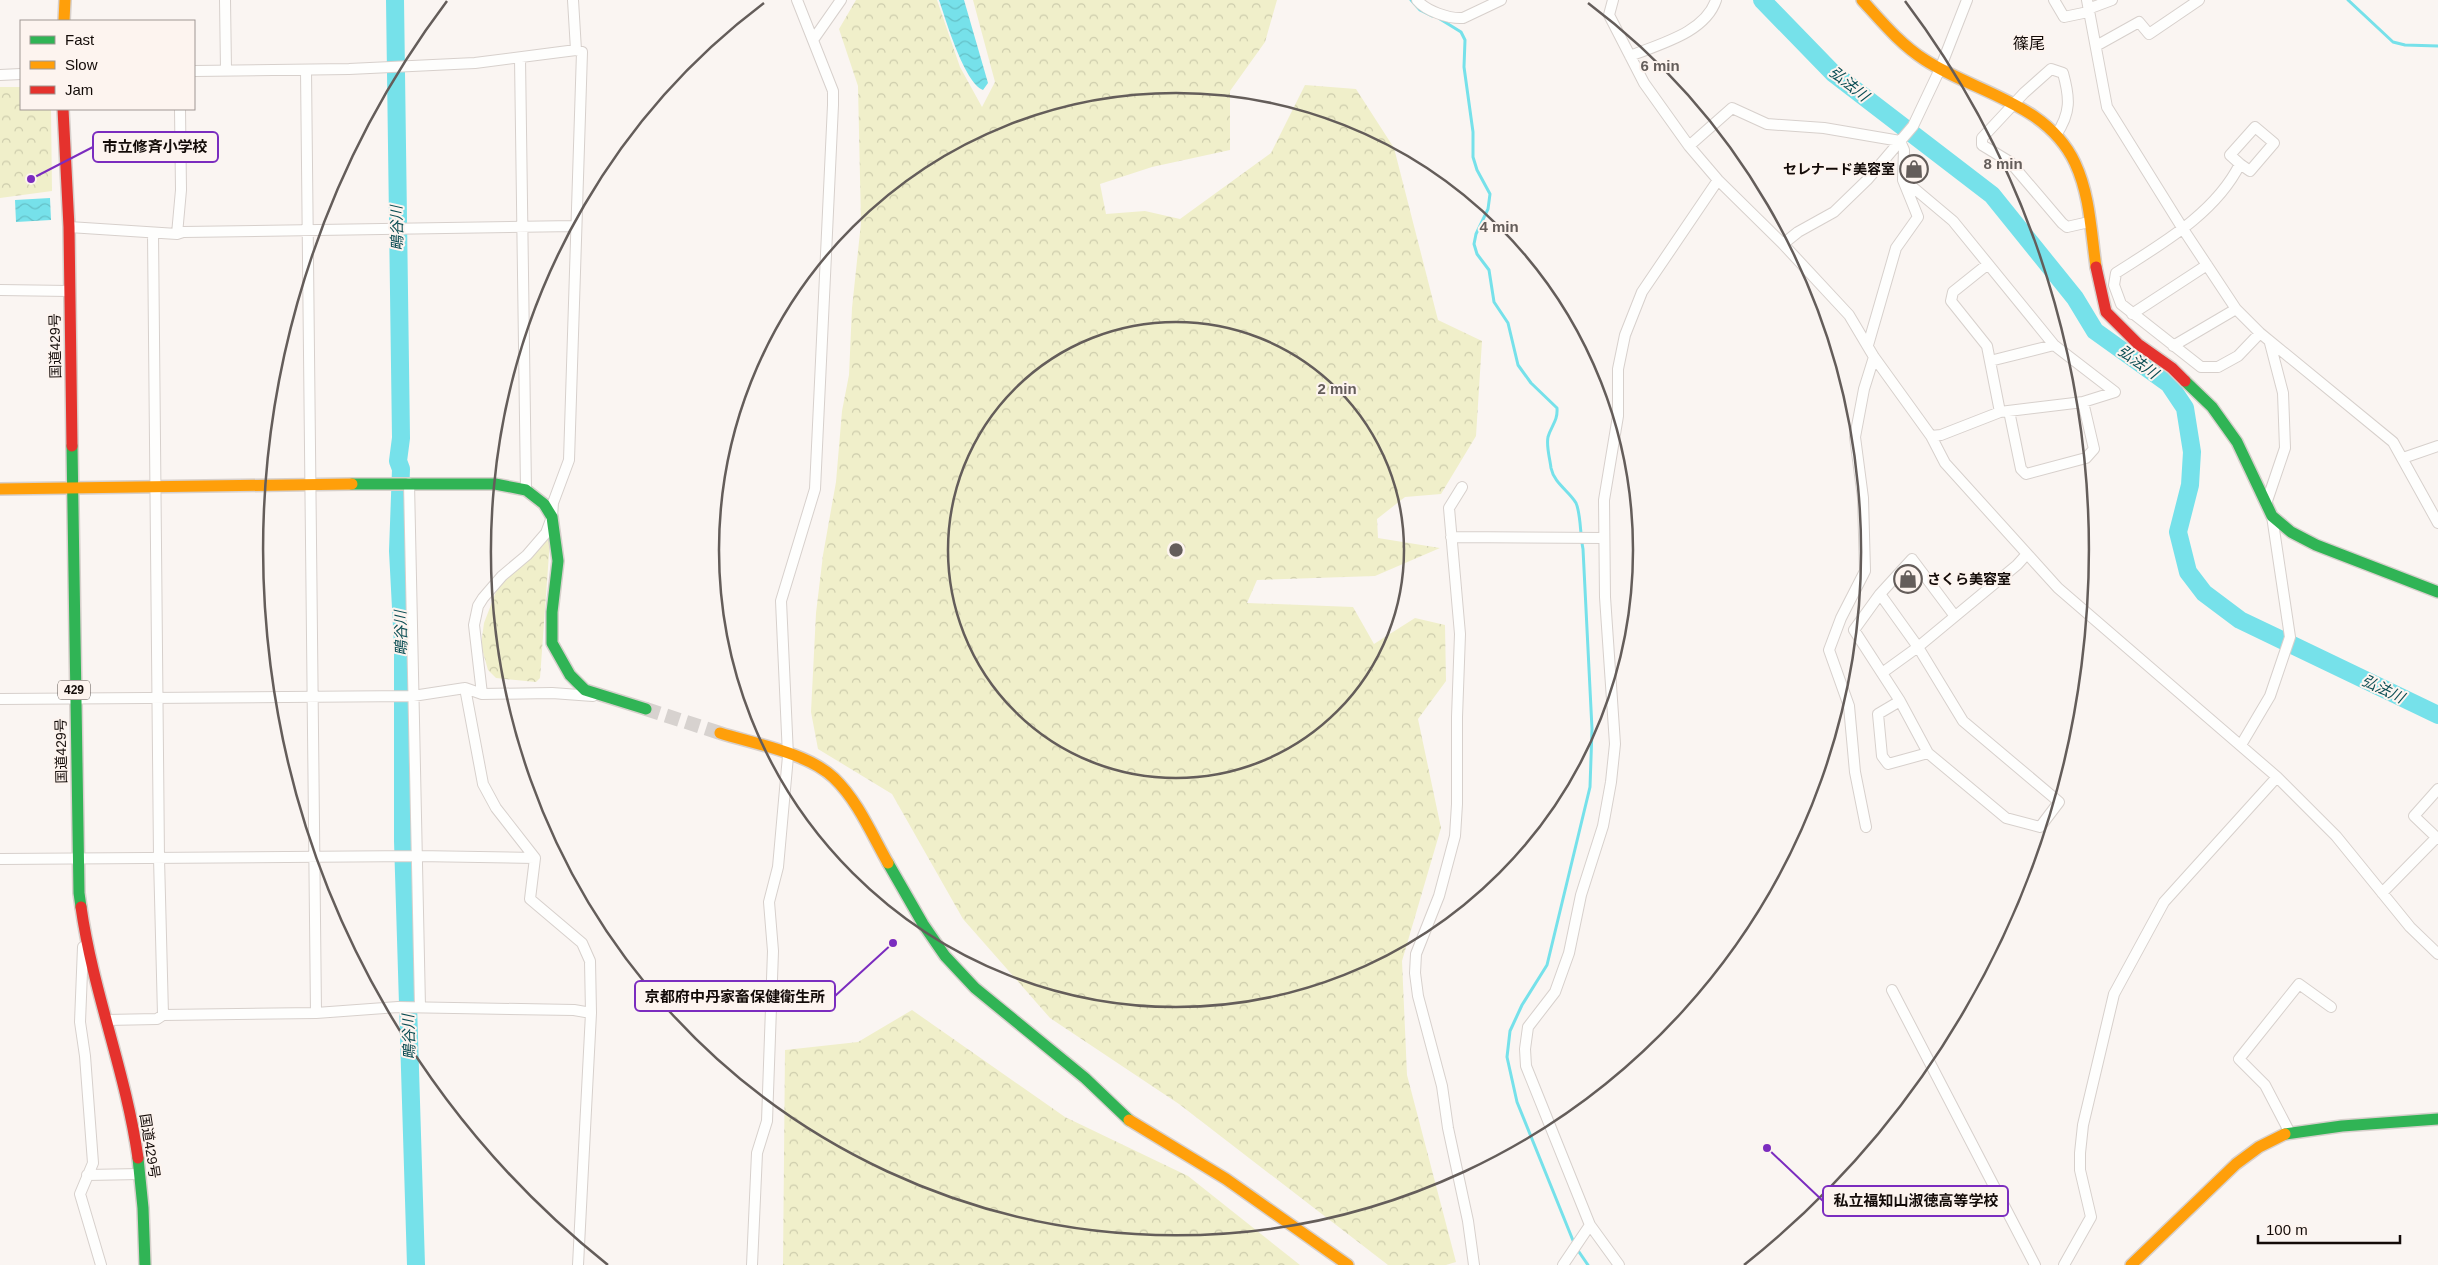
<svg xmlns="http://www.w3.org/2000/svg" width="2438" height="1265" font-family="Helvetica,'Noto Sans JP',sans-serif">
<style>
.forest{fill:url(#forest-crowns)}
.water{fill:url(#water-waves)}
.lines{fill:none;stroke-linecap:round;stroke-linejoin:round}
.stream{stroke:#76e1ea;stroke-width:3}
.river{stroke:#76e1ea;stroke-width:18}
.secondary-tunnel{stroke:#d7d2cf;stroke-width:14;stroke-dasharray:14 7;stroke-linecap:butt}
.street-casing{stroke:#d7d0cc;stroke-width:12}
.fast-casing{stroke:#d7d0cc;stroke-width:14}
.slow-casing{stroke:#d7d0cc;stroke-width:14}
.jam-casing{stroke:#d7d0cc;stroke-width:14}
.street{stroke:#fefefd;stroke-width:10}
.fast{stroke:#30b455;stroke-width:11}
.slow{stroke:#ff9f0a;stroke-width:11}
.jam{stroke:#e5322d;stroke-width:11}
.ring{fill:none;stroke:#645d5a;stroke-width:2.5}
.labels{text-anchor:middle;stroke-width:4;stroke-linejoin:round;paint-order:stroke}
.shield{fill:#fdf4ef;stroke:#59514d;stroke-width:1}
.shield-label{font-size:12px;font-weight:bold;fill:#130b08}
.poi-label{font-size:14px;font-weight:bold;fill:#130b08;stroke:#fdf4ef;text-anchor:end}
.street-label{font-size:14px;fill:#130b08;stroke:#fdf4ef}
.water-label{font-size:15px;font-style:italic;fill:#0a4d53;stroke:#fdf4ef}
.quarter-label{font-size:16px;fill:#130b08;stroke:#fdf4ef}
.centre{fill:#645d5a;stroke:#fdf4ef;stroke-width:2.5}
.ring-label{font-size:15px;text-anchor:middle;font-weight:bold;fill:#645d5a;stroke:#fdf4ef;stroke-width:4;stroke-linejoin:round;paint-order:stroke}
.leader{fill:none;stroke:#7b2cbf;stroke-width:2}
.callout-dot{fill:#7b2cbf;stroke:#fdf4ef;stroke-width:2}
.callout{fill:#fdf4ef;stroke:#7b2cbf;stroke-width:2}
.callout-label{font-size:15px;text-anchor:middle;font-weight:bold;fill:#130b08}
</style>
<defs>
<pattern id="forest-crowns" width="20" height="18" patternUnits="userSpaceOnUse" patternTransform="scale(1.25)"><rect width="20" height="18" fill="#f0efca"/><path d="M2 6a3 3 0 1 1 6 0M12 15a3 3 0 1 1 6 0" fill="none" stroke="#cdccac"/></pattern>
<pattern id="water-waves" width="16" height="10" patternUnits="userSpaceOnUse" patternTransform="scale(1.25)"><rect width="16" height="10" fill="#76e1ea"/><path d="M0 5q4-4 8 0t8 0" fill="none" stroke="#65c0c7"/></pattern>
</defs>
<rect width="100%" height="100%" fill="#faf5f2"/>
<!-- forest -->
<path class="forest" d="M856,0H937L960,67L982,107L995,82L973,0H1277L1265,42L1230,91V150L1152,167L1100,184L1106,214L1145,211L1180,219L1271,153L1305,85L1356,89L1394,148L1438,320L1482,341L1476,436L1441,494L1405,497L1377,519L1378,538L1440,548L1375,576L1257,580L1247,603L1353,607L1374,644L1415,618L1445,625L1446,681L1418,719L1441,828L1402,961L1407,1075L1456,1262L1446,1265H1388L1179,1104L1050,1018L963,919L892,794L818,749L811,712L816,613L823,555L836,482L842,411L849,375L852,308L861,223L858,86L839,29Z
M0,87H21V109H51L52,191L0,198Z
M545,539L550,540L540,678L536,682L496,678L488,670L481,645L484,623L499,584Z
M912,1010L1065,1117L1188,1176L1300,1265H783L785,1050L858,1042Z"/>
<!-- water -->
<path class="water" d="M939,0H964L988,83L983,90C964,82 946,20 939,0Z
M50,198L51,220L16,222L15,200Z"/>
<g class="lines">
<!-- stream -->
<path class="stream" d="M1411,0L1420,10L1432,16
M2348,0L2393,42L2405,45L2438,46
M1440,19L1461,32L1465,40L1464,67L1473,132V157L1477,170L1490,194L1488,209L1476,234L1474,244L1477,254L1489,270L1494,302L1508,323L1518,365L1531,383L1557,408C1558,421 1551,426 1548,437C1546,446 1550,459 1551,468C1554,483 1569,491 1576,503C1581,514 1580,535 1583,549L1592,729L1590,787L1547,965L1522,1005L1510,1031L1507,1057L1517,1102L1574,1243
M1577,1249L1588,1265"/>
<!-- river -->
<path class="river" d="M395,0L401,438L398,461L401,469L398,551L403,646V841L416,1265
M1762,0L1833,73L1992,195L2075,298L2095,331L2169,384L2185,408L2192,452L2190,485L2178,532L2188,572L2204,593L2240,620L2438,715"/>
<!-- secondary-tunnel -->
<path class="secondary-tunnel" d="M646,709L720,733"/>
<defs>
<path id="street" d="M225,0L226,70
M573,0L576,50
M1417,0C1426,11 1449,19 1463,18L1501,0
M1613,0L1609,15L1644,83L1689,146L1718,180L1783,244L1849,315L1874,357L1931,436L1945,463L2058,588L2277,777L2336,836L2410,927L2438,954
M2054,0L2064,17L2088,12
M2087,0L2107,107L2183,229L2236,309L2260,333L2393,442L2438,523
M2088,9L2112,0
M813,40L841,0
M2096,46L2139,22L2149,34L2199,0
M1630,56C1659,44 1705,33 1716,0
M520,58L526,490
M306,70L316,1013
M194,71L349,69L475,63L576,50L582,52L569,460L553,503L552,517L546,533L527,555L502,576L483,598L478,606L474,625L482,694
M0,75L21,74
M2056,135C2071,113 2070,98 2063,73L2051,69L2024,93L1982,138V145L2010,162L2062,223L2067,227L2089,222
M1689,146L1732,108L1767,124L1824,128L1900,141L1904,150L1903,179L1953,221L2054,345L2115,392L2083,402L2000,412L1941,435L1931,436
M2240,164L2250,171L2274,143L2255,127L2230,155L2240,164C2215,214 2161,244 2116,273L2114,285L2121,304L2201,367H2218L2238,356L2260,333
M69,227L177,234L183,232L575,226
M153,233L159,858L163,1015
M177,234L181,190L180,109
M1783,244L1798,232L1834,212L1867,180L1913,126L1940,69L1967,0
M1988,264L1953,292L1951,301L1987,346L2000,412
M0,290L69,291
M2132,314L2207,265
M1868,345L1896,248L1918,217L1903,180
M2173,346L2236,309
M1990,361L2054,345
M2009,411L2021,469L2026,474L2086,458L2094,449L2083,402
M2403,458L2438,446
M409,483L420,1007
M1462,487L1449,508L1460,634L1457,717V804L1455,836L1439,896L1416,954L1415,973L1418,996L1442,1086L1448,1128L1468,1221L1474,1265
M2266,504L2285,448L2283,393L2270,343
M1451,537L1604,538
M1880,594L1912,559L1954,615
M1882,673L1918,647L1880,594L1854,630L1900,701L1928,753L2006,818L2040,827L2059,802L1963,721L1918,647L2017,565L2026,555
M465,688L483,784L496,808L535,858L530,899L582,943L590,961L591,1013L578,1265
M0,699L413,696L465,688L482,694L552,693L593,696
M1900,701L1878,714L1882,756L1888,764L1928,753
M2241,745L2270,696L2290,637L2272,516
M2438,789L2414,816L2438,839
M1866,827L1855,772L1849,706L1829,650L1841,618L1865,571L1863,498L1855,437L1864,389L1874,357
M0,859L417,856L535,858
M2382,893L2436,838
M83,947L80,1022L85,1056L93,1163L80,1194L101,1265
M1892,990L2035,1265
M106,1020L157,1019L163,1015L316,1013L398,1007L574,1010L591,1013
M2290,1133L2265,1085L2239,1059L2299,984L2331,1007
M87,1175L140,1174
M752,1265L757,1153L767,1121L773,951L769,902L778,867L788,756L781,601L815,489L833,105V91L797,0
M1563,1265L1590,1225
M1619,1265L1590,1225L1526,1066L1525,1049L1528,1027L1555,992L1569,953L1581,895L1603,826L1611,782L1615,744L1605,597L1604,500L1618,416V369L1625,335L1642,292L1718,180
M2064,1265L2091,1217L2080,1170V1153L2083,1125L2114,994L2164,902L2277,777"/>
<path id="fast" d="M2185,381L2212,407L2237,442L2272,516L2291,532L2316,545L2438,592
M72,446L79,893L81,907
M352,484H495L526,490L544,504L552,517L558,561L552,612V643L570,675L585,690L646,709
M888,863L923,924L945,956L975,988L1085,1078L1129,1120
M2285,1134L2342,1126L2438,1119
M138,1158L143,1208L145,1265"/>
<path id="slow" d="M1862,0C1882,22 1900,44 1925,60C1976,93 2047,103 2075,163C2090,195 2091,232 2096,267
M64,21L65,0
M0,489L352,484
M720,733C755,744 808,753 834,778C858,801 872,835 888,863
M1129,1120L1226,1179L1348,1265
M2131,1265L2236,1164L2259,1147L2285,1134"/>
<path id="jam" d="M63,109L69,227L72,446
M2096,267L2106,312L2138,344L2172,368L2185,381
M81,907C93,992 126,1073 138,1158"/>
</defs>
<!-- street casing -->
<use href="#street" class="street-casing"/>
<!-- fast casing -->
<use href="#fast" class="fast-casing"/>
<!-- slow casing -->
<use href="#slow" class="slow-casing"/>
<!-- jam casing -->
<use href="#jam" class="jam-casing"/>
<!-- street -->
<use href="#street" class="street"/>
<!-- fast -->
<use href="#fast" class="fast"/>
<!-- slow -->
<use href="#slow" class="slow"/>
<!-- jam -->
<use href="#jam" class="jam"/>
</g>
<!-- distance rings -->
<g class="ring">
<circle cx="1176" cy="550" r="228"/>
<circle cx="1176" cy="550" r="457"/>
<path d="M1588 3A685 685 0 1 1 764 3"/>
<path d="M608 1265A913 913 0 0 1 447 1M1905 1A913 913 0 0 1 1744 1265"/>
</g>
<!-- icons -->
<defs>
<symbol id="shop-ring" viewBox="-11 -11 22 22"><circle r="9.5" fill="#fdf4ef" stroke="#645d5a" stroke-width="1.5"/><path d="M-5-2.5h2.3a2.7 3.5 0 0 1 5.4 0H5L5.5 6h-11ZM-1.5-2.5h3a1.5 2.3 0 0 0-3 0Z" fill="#645d5a"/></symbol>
</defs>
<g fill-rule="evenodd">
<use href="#shop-ring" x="1898" y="153" width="32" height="32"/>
<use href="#shop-ring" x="1892" y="563" width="32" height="32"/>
</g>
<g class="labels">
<!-- shield labels -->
<rect class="shield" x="58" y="680.5" width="32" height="19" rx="4"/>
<g class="shield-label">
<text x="74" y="694">429</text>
</g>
<!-- poi labels -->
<g class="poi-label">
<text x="1895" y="174">セレナード美容室</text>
<text x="1927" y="584" text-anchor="start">さくら美容室</text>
</g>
<!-- street labels -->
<g class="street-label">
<text transform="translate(55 346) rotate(-91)" y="5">国道429号</text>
<text transform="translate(61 751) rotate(-91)" y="5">国道429号</text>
<text transform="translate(150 1146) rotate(81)" y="5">国道429号</text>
</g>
<!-- water labels -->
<g class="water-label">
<text transform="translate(1849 84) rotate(39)" y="5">弘法川</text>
<text transform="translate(397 228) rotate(-91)" y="5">鴫谷川</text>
<text transform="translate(2138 362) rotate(36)" y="5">弘法川</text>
<text transform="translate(401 633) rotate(-91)" y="5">鴫谷川</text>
<text transform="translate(2383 689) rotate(26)" y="5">弘法川</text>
<text transform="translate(409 1037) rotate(-92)" y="5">鴫谷川</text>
</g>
<!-- quarter labels -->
<g class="quarter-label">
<text x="2029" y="49">篠尾</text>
</g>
</g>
<circle cx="1176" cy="550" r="8" class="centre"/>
<g class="ring-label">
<text x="1660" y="71">6 min</text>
<text x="2003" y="169">8 min</text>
<text x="1499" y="232">4 min</text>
<text x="1337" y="394">2 min</text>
</g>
<!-- callouts -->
<path class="leader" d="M31 179L93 147M893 943L835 996M1767 1148L1823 1201"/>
<g class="callout-dot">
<circle cx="31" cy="179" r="5"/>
<circle cx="893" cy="943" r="5"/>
<circle cx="1767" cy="1148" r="5"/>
</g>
<g class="callout">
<rect x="93" y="132" width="125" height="30" rx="5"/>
<rect x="635" y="981" width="200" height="30" rx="5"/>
<rect x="1823" y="1186" width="185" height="30" rx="5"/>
</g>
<g class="callout-label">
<text x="155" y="152">市立修斉小学校</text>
<text x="735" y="1002">京都府中丹家畜保健衛生所</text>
<text x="1916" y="1206">私立福知山淑徳高等学校</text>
</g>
<!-- legend -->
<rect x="20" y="20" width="175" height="90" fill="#fdf4ef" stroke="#9f9793"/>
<rect x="30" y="36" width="25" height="8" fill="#30b455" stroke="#9f9793"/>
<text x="65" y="45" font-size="15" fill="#130b08">Fast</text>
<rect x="30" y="61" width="25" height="8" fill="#ff9f0a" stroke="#9f9793"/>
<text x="65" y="70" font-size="15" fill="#130b08">Slow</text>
<rect x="30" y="86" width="25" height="8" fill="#e5322d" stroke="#9f9793"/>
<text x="65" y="95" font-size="15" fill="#130b08">Jam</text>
<!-- scale -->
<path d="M2258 1235v8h142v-8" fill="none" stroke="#130b08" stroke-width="2.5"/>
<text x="2266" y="1235" font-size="15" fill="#130b08" stroke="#fdf4ef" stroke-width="4" paint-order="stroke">100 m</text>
</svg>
